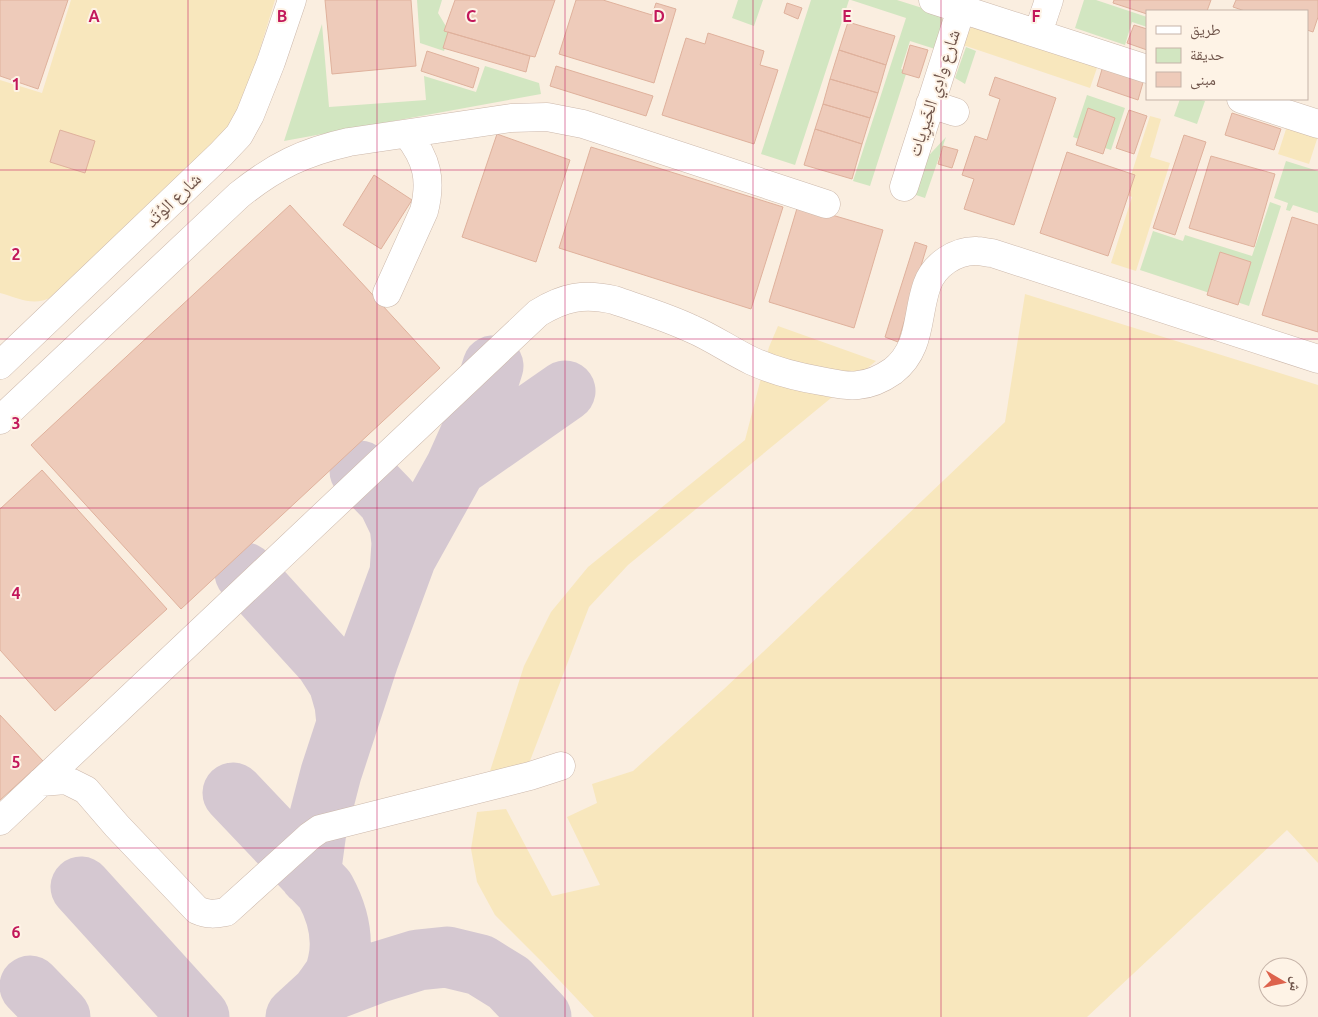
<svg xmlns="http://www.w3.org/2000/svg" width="1318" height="1017" font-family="Ubuntu,'Noto Naskh Arabic',sans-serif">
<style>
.green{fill:#d2e6c1}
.sand{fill:#f8e7bd}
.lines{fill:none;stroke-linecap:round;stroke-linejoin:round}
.taxiway{stroke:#d5c8d1;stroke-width:61}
.building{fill:#eecbba;stroke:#dfb19c}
.minor-casing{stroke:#ccb8ab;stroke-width:29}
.minor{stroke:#fff;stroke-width:28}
.grid{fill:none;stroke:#c2185b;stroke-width:1;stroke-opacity:0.55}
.labels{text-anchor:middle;stroke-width:4;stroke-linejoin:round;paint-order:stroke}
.street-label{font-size:18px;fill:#6f544a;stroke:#fef3e6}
.grid-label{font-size:16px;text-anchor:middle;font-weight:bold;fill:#c2185b;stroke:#fef3e6;stroke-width:4;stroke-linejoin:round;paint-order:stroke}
</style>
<rect width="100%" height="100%" fill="#faeee0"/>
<!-- green -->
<path class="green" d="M417,0H442L438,13L450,33L444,51L420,43Z
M738,0H763L754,26L732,18Z
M811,0H849L795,165L761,154Z
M851,0H897L935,12L942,18L943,24L935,49L910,41L901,69L907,71L870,186L853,181L906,18Z
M1084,0H1096L1147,17V27L1132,22L1125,45L1075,28Z
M322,24L329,107L426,100L424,76L476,92L485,66L539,83L541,94L284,141Z
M966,47L976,51L965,84L955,78Z
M1087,95L1125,108L1111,150L1073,137Z
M1180,99H1197L1205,101L1197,124L1174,116Z
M946,137L925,198L910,193L919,166Z
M1286,161L1318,171V213L1293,205L1290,211L1286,210L1288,203L1274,198Z
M1270,202L1281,206L1249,306L1140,270L1153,231L1183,241L1185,235L1252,256Z"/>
<!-- sand -->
<path class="sand" d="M71,0H275L236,127L52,297C33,307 19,298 0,293V80L42,93Z
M982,26L1098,65L1090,88L963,45L966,34L971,28Z
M1150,116L1161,119L1150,157L1170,163L1136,271L1111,263L1132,197L1125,194Z
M1287,126L1318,136L1309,164L1278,154Z
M1025,294L1318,385V863L1287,830L1087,1017H594L543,963L495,915L477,882L471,849L477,812L506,809L552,896L600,885L567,817L597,803L592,784L633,771L724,689L1005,422Z
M778,326L876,361L628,565L589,607L528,766L490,771L524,666L551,612L588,567L745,440L769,347Z"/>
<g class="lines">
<!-- taxiway -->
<path class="taxiway" d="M456,467L473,429L493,366
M360,471L388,500L400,525L402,543L400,573
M245,573L325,661L339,683L345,704L347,723
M233,793L325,890C337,912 344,938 338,963C337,967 336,971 335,974C331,981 325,988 321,994
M310,875L316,831L331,773L368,660L406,557L456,467L565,391
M81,887L199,1017
M30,986L60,1017
M296,1017L321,994L379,972L418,960L447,957L480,965L509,983L541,1017"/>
</g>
<!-- building -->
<path class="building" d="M0,0H68L38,89L0,76Z
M325,0H411L416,66L332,74Z
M455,0H555L535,57L530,56L444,31Z
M576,0H603L652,15L656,3L676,9L654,83L559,54Z
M1114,0H1211L1207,11H1147V14L1113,3Z
M1236,0H1318V17L1313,32L1307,30V11H1245L1233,7Z
M787,3L802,8L798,19L784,13Z
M848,22L895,36L886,65L839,50Z
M1134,25L1147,29V50L1127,43Z
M448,32L530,56L526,72L443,48Z
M708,33L764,51L760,65L778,70L754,144L662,115L686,38L705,44Z
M910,45L928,50L919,78L902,73Z
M839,50L886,65L878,93L830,79Z
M427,51L479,68L473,88L421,71Z
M556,66L653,96L646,116L550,86Z
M1103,66L1144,79L1138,100L1097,86Z
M995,77L1056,98L1014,225L964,209L974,179L962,175L975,136L987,140L1000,99L989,95Z
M830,79L878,93L870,118L823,104Z
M823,104L870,118L862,144L815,129Z
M1088,108L1115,118L1103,154L1076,145Z
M1129,110L1147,116L1134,154L1116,148Z
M1232,113L1281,129L1274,150L1225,135Z
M815,129L862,144L852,179L804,165Z
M60,130L95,141L85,173L50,162Z
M497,134L570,160L536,262L462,237Z
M1184,135L1206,142L1175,235L1153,228Z
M943,146L958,150L952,168L938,164Z
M591,147L783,207L751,309L559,248Z
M1067,152L1135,175L1108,256L1040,233Z
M1211,156L1275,174L1254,247L1189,228Z
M374,175L412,200L381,249L343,225Z
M290,205L440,368L181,609L31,445Z
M798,205L883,230L854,328L769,302Z
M1292,217L1318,225V332L1262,315Z
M915,242L927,246L898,342L885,337Z
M1220,252L1251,262L1238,305L1207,295Z
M42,470L167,609L55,711L0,650V509Z
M0,715L43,761L0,800Z"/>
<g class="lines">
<defs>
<path id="minor" d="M933,0L1147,69
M1038,33L1049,0
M1241,99L1318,124
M930,104L955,112
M904,187L964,0
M387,293L424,211C432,180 427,159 407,134
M0,365L221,154L239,135L250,115L271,62L292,0
M0,420L239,195C275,166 304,152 349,142L511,118L547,117L583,124L826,204
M41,782L66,780L86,790L117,826L197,910C208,915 215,914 226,912L310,836L320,829L530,776L561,766
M0,821L538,313C564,297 584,293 614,300C640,309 667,317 692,329C713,338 731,351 752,361C774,371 797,377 821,381C833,383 846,387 858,385C871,384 883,378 893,371C922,348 916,316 927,285C934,265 956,250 977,251C982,251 987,253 992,253L1318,359"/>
</defs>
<!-- minor casing -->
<use href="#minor" class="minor-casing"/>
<!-- minor -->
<use href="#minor" class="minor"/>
</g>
<!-- grid -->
<path class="grid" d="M188,0V1017M377,0V1017M565,0V1017M753,0V1017M941,0V1017M1130,0V1017M0,170H1318M0,339H1318M0,508H1318M0,678H1318M0,848H1318"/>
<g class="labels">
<!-- street labels -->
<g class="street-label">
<text transform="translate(934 93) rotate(-72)" y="6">شارع وادِي الخَيرِيات</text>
<text transform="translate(173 200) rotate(-44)" y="6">شارع الوُتَد</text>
</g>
</g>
<g class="grid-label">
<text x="94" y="22">A</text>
<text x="282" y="22">B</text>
<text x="471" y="22">C</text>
<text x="659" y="22">D</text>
<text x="847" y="22">E</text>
<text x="1036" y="22">F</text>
<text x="16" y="90">1</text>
<text x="16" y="260">2</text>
<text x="16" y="429">3</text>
<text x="16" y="599">4</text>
<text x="16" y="768">5</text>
<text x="16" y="938">6</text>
</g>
<!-- legend -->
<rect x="1146" y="10" width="162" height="90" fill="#fef3e6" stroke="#c5b3a8"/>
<rect x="1156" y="26" width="25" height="8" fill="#ffffff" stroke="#c5b3a8"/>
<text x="1190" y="35" font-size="15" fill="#6f544a">طريق</text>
<rect x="1156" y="48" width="25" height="15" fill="#d2e6c1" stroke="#c5b3a8"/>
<text x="1190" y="60" font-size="15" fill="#6f544a">حديقة</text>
<rect x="1156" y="72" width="25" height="15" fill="#eecbba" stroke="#c5b3a8"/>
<text x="1190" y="85" font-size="15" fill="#6f544a">مبنى</text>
<!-- north arrow -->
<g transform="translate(1283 982) rotate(99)"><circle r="24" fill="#fef3e6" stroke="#c5b3a8"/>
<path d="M0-4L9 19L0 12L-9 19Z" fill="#dd634d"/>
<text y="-8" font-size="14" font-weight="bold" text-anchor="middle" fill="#6f544a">ش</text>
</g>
</svg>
